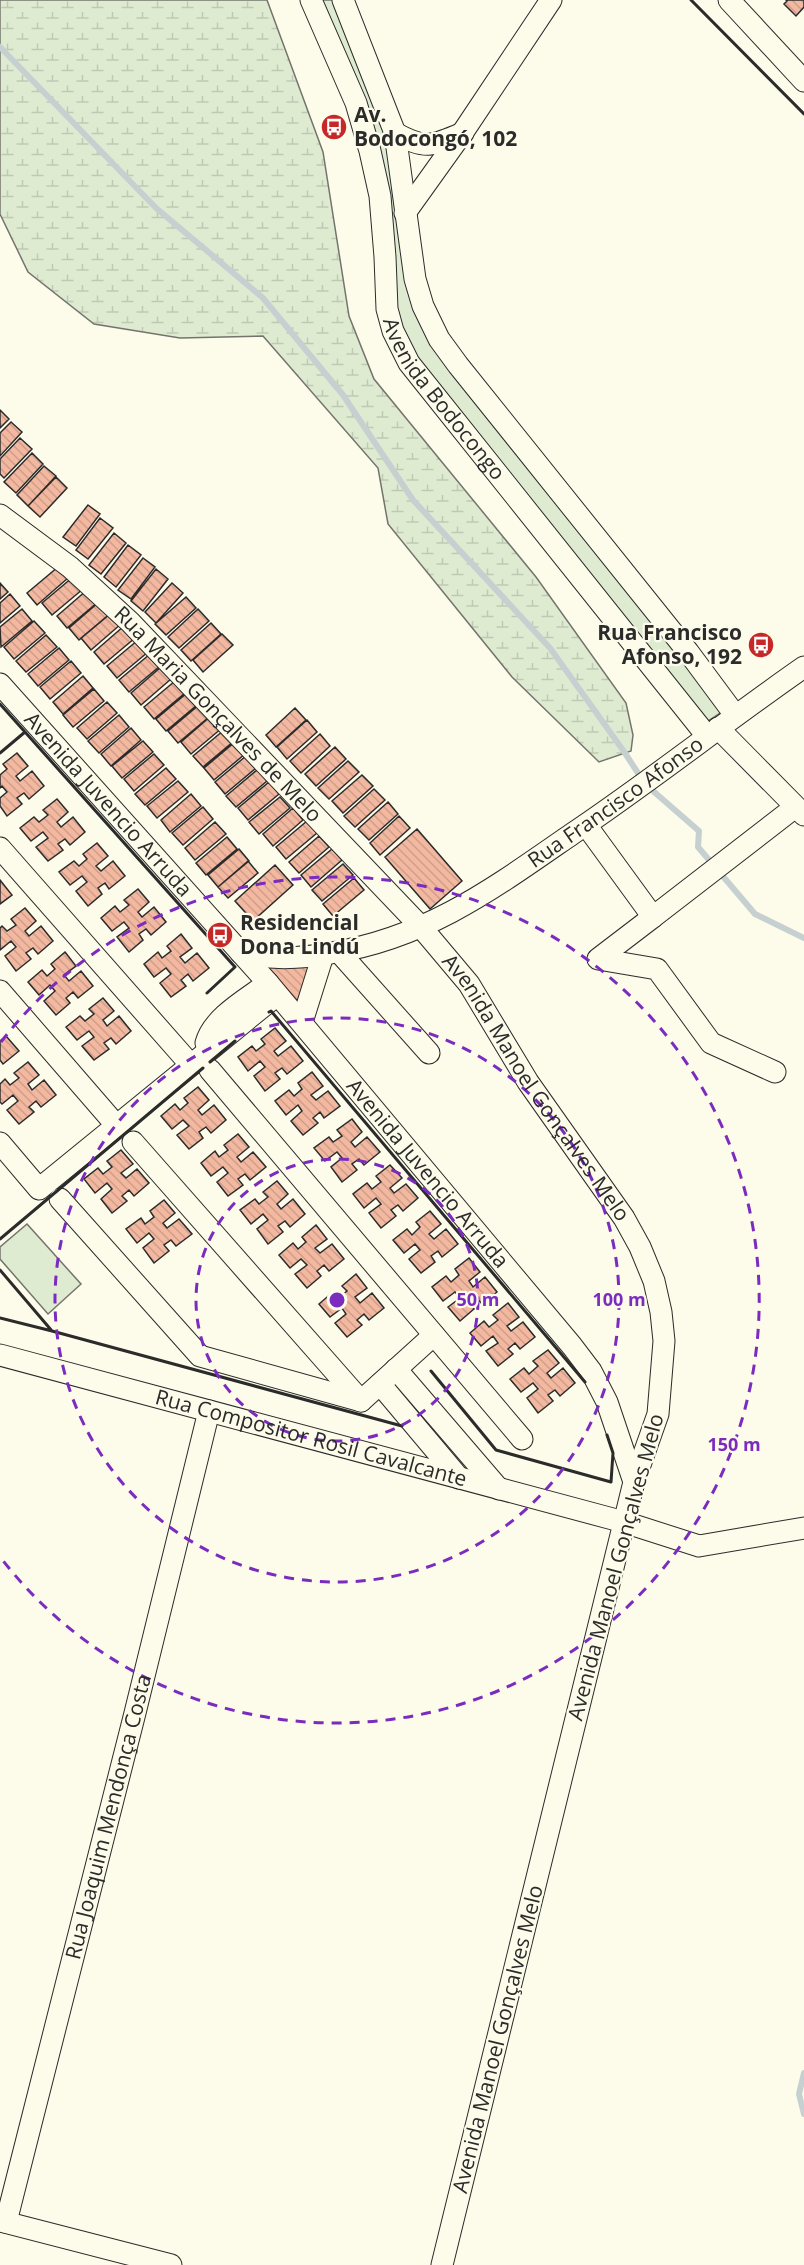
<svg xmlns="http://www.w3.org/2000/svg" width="804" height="2265" font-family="'Open Sans',sans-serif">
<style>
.green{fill:#deebd1;stroke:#74746e;stroke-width:1.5}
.wetland{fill:url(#wetland-marsh);stroke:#74746e;stroke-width:1.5}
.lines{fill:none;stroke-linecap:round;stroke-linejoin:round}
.stream{stroke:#c7d0d0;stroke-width:6}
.building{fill:url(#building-back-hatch);stroke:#2b2b2b;stroke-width:1.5}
.minor-casing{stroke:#2b2b2b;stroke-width:23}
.minor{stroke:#fdfbea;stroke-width:21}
.wall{stroke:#2b2b2b;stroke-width:3}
.ring{fill:none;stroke:#7b2cbf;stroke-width:3;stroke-dasharray:10 8}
.labels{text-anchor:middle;stroke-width:4.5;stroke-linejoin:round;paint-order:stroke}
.poi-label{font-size:21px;font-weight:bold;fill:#2b2b2b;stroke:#fdfbea;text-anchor:start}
.street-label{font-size:21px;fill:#2b2b2b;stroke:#fdfbea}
.centre{fill:#7b2cbf;stroke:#fdfbea;stroke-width:3}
.ring-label{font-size:18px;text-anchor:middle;font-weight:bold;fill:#7b2cbf;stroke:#fdfbea;stroke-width:4.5;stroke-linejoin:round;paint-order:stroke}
</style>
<defs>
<pattern id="wetland-marsh" width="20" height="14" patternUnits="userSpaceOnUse" patternTransform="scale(1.5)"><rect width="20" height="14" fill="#deebd1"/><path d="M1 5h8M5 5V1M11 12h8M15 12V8" fill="none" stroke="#bfcab4"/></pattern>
<pattern id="building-back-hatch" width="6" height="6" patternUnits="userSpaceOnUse" patternTransform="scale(1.5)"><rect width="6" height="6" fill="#f2b8a0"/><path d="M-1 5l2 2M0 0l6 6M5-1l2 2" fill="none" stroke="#d09e8a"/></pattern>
</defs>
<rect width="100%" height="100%" fill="#fdfbea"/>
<!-- green -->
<path class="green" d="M318,0H335L390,135L411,296L422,327L446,363L723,711L708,721L420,364L397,315L390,243Z
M27,1224L81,1284L48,1314L0,1259V1247Z"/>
<!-- wetland -->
<path class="wetland" d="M0,0H267L323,152L349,316L374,379L536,577L626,703L633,735L631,751L599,762L512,677L388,524L378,468L263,336L180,338L94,324L28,272L0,214Z"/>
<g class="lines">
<!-- stream -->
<path class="stream" d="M0,47L156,208L263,298L343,395L413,500L550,648L625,753L645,784L699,831L698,847L755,914L804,938
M804,2073L799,2094L804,2114"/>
</g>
<!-- building -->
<path class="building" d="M786,0H804V7L796,16L784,4L787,1Z
M0,410L9,419L0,428Z
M11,422L22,432L0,456V433Z
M20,438L32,449L4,478L0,474V459Z
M32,453L43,464L16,493L4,482Z
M44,466L56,476L28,506L17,495Z
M56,477L67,488L40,517L28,506Z
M88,505L100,514L76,546L63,537Z
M100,518L113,528L88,559L76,550Z
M114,533L126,543L101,574L89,565Z
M128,545L141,555L116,587L104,577Z
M143,558L155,567L131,599L118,590Z
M58,567L68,578L37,605L27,593Z
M156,569L168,579L143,611L131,601Z
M73,577L83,589L52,615L42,603Z
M0,583L8,592L0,599Z
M172,583L183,593L156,623L145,612Z
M87,590L98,602L67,628L57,616Z
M10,594L20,606L0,623V603Z
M186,597L196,608L166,635L155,624Z
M99,602L110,614L79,640L69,628Z
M22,609L32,621L1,647L0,627Z
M198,609L209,621L179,648L168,637Z
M112,612L121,624L91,650L81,638Z
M34,621L45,633L14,659L4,647Z
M211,623L221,634L191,661L181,650Z
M124,626L135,638L104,664L94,652Z
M222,634L233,645L203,672L193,660Z
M46,635L57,647L26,672L16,661Z
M138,640L148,652L117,678L107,666Z
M59,648L69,660L38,686L28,674Z
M150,654L160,666L129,692L119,680Z
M71,661L81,673L50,699L40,687Z
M161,667L171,679L141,705L131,693Z
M83,676L93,688L63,714L53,702Z
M175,681L185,693L154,719L144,707Z
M94,689L104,701L73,727L63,715Z
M187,693L197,705L166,731L156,719Z
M107,702L117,713L87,739L77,728Z
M199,705L209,717L178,743L168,731Z
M295,708L306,720L276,747L266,735Z
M119,715L129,727L99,753L88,741Z
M211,716L222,728L191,754L181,742Z
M307,720L317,732L287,759L277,747Z
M131,728L141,740L111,766L101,754Z
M224,730L234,741L203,767L193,756Z
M320,734L330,746L301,773L290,761Z
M143,741L153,752L122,778L112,766Z
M235,742L245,754L214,780L204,768Z
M335,747L346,759L316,786L305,774Z
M17,753L28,766L16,776L20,781L32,771L44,786L29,799L24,793L17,798L22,804L7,816L0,806V798L7,792L2,786L0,788V775L7,769L3,764Z
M154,754L164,765L134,791L124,779Z
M246,756L256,768L225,794L215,782Z
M348,761L359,772L329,799L318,788Z
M166,768L176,779L145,805L135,794Z
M257,770L267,781L236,807L226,796Z
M362,775L373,786L343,813L332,801Z
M178,781L188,792L157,818L147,806Z
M269,782L279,794L248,820L238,808Z
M374,789L385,800L355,827L344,816Z
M191,794L201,806L170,832L161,820Z
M280,797L290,808L259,834L249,822Z
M57,799L68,812L57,822L61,827L73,817L85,832L70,845L65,839L58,844L63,850L48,861L36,847L48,838L43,832L31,841L20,828L34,817L39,822L48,815L43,810Z
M388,802L398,814L369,840L358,829Z
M203,807L213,819L183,845L172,833Z
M293,808L303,820L273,846L263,834Z
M399,816L410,828L380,855L370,843Z
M307,821L317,833L286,859L276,847Z
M215,822L226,834L195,860L185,848Z
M417,829L462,881L430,909L385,857Z
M319,836L329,847L299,873L289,862Z
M227,837L237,849L206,875L196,863Z
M97,843L108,856L96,866L101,871L113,861L125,876L109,889L105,883L98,888L102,894L88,906L76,891L87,882L82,876L70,885L59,872L74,861L79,866L87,859L83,854Z
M239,849L249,861L218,887L208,875Z
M332,849L342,860L311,887L301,875Z
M248,861L258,873L228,898L218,887Z
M343,864L353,875L322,901L312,890Z
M275,865L293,885L253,921L235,901Z
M354,878L364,890L333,916L323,904Z
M0,880L12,895L0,904Z
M138,889L149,902L138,912L142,917L154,907L166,922L151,935L146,929L139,934L143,940L129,952L117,937L129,928L124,922L112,931L101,918L115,906L120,912L129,905L124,900Z
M25,908L36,921L25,931L29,936L41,926L53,941L38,954L33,948L26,953L31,959L16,971L5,956L16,947L11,941L0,950V928L2,926L7,931L16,925L11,919Z
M181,934L192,948L180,957L185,963L197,953L209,968L193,981L188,974L181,980L186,986L171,997L160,983L171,974L166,968L154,977L144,964L158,952L162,958L171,951L167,946Z
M65,952L76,966L64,975L69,981L81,971L93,986L78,998L73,992L66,998L70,1003L56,1015L44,1001L55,991L50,985L39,995L28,982L42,970L47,976L55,969L51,964Z
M265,966H311L298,1002Z
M103,998L114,1011L103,1020L107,1026L119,1016L131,1031L116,1044L111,1038L104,1043L109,1049L94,1060L82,1046L94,1037L89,1031L77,1040L66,1027L80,1016L85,1021L94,1014L89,1009Z
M275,1028L286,1041L274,1051L278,1056L291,1046L303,1061L287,1074L282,1068L275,1073L280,1079L265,1091L254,1076L265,1067L260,1061L248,1071L238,1057L252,1046L256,1051L265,1044L261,1039Z
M6,1036L19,1051L3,1064L0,1060V1041Z
M28,1062L39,1075L28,1084L32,1090L44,1080L56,1095L41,1107L36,1101L29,1107L34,1112L19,1124L7,1110L18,1101L13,1095L2,1104L0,1102V1084L5,1079L10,1085L19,1078L14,1073Z
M312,1072L323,1086L311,1095L316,1100L328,1091L340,1106L324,1118L320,1112L313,1118L318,1123L303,1135L291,1121L302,1111L298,1105L286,1115L275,1101L289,1090L294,1096L302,1089L298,1083Z
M198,1087L209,1100L198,1110L202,1115L214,1105L226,1120L211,1133L206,1127L199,1132L203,1138L189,1149L177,1135L189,1126L183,1120L172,1129L161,1116L175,1104L180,1110L188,1103L184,1098Z
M352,1119L362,1132L351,1142L355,1147L367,1137L380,1152L364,1165L359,1159L352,1164L357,1170L342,1182L331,1167L342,1158L337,1152L325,1161L314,1148L329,1137L333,1142L342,1136L337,1130Z
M238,1134L249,1147L237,1157L241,1162L253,1152L266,1167L250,1180L245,1174L238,1179L243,1185L228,1196L217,1182L228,1173L223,1167L211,1176L201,1163L215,1151L219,1157L228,1150L224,1145Z
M121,1150L133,1164L121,1173L126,1178L137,1169L149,1183L134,1196L129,1190L122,1196L127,1201L112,1213L101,1199L112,1189L107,1183L95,1193L84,1179L98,1168L103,1174L112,1167L107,1161Z
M390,1165L402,1178L390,1188L394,1193L406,1184L418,1198L403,1211L398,1205L391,1210L396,1216L381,1228L369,1213L381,1204L376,1198L364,1208L353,1194L367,1183L372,1189L381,1182L376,1176Z
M277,1181L288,1194L277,1204L281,1209L293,1199L305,1214L290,1227L285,1221L278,1226L283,1232L268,1244L257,1229L268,1220L263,1214L251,1224L240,1210L255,1199L259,1204L268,1197L263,1192Z
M164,1200L175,1213L163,1223L167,1228L179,1219L192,1234L176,1246L171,1240L164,1245L169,1251L154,1263L143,1248L154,1239L149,1233L137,1243L126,1229L141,1218L145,1224L154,1217L150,1211Z
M430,1211L441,1224L429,1234L434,1239L446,1229L458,1244L442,1257L438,1251L431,1256L435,1262L421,1273L409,1259L420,1250L415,1244L404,1253L393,1240L407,1229L412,1235L420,1227L416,1222Z
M316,1225L327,1239L315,1248L320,1253L332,1244L344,1259L329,1271L324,1265L317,1271L321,1276L307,1288L295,1274L307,1265L301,1259L290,1268L279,1255L293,1243L298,1249L306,1242L302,1237Z
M469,1258L480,1272L469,1281L473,1287L485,1277L497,1292L482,1304L477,1298L470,1304L474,1309L460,1321L448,1307L460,1298L455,1292L443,1301L432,1287L446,1276L451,1282L459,1275L455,1269Z
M356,1274L367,1288L355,1297L360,1303L372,1293L384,1308L369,1320L364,1314L357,1320L362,1325L347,1337L335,1323L346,1314L342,1308L330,1317L319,1304L333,1292L338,1298L347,1291L342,1286Z
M508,1303L519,1317L507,1326L511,1331L523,1322L535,1337L520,1349L515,1343L508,1349L513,1354L498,1366L486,1351L498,1343L493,1336L481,1346L470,1333L484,1321L489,1327L498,1320L493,1315Z
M548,1350L559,1363L547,1373L551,1378L563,1368L575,1383L560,1396L555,1390L548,1395L553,1401L538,1413L527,1398L538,1389L533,1383L521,1392L510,1379L524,1368L529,1374L538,1366L533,1361Z"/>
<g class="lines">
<defs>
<g id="minor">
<path id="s1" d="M311,0L356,103L370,151L380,196L385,257L387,309L393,331L409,363L707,736"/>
<path d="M343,0L395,133L415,279L423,306L439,339L458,365L689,653L735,715"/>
<path d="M729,0L804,81"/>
<path d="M395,133C425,150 433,146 463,133"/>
<path d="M405,213L463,132L551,0"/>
<path id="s2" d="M0,515L70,567L130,622L421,927L469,984L528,1082L624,1218L640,1247L654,1281L661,1312L664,1341L658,1414L634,1482L442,2265"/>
<path id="s3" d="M0,684L268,983L572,1346L591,1371L607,1402L634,1482"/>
<path d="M718,728L804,815"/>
<path d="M586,825L653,917L794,808"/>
<path d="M0,848L190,1064"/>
<path d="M653,917L598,959L657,969L711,1043L775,1072"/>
<path d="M339,952L429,1053"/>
<path id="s4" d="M241,953C272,960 300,959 331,953C427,938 494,888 572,834C651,781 726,721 804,667"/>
<path d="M0,991L116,1125"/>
<path d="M302,1022L323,955"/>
<path d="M206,1043C213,1017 247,999 268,983"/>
<path d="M210,1070L522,1439"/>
<path d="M133,1142L361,1401"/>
<path d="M0,1143L39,1189L277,995"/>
<path d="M60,1199L200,1356L361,1401L434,1335"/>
<path id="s5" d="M0,1355L624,1522L699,1546L804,1528"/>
<path d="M396,1369L499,1489"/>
<path d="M380,1384L459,1478"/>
<path d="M0,2221L171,2265"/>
<path id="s6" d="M6,2222L135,1713L209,1411"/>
</g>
</defs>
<!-- minor casing -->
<use href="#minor" class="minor-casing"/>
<!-- minor -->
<use href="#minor" class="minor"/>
<!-- wall -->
<path class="wall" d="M691,0L804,114
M0,704L235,967L207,993
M0,753L25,732
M269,1012L271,1011L585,1382
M210,1062L235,1041
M0,1239L203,1068
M0,1270L52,1331L402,1426
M0,1318L52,1331
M431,1371L496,1450L611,1482L613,1453L607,1435"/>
</g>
<!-- distance rings -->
<g class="ring">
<circle cx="337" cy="1300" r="141"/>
<circle cx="337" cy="1300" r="282"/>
<path d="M1 1042A423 423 0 1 1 1 1558"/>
</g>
<!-- icons -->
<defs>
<symbol id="bus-disc" viewBox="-11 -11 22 22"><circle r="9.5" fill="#c62828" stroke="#fdfbea"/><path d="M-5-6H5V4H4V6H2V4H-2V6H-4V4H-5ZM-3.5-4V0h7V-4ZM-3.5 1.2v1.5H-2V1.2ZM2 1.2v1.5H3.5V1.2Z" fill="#fff"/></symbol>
</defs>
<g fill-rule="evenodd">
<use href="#bus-disc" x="319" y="112" width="30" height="30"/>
<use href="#bus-disc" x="746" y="630" width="30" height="30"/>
<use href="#bus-disc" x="205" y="920" width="30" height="30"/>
</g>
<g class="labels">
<!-- poi labels -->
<g class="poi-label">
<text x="354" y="122">Av.<tspan x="354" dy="24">Bodocongó, 102</tspan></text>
<text x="742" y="640" text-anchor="end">Rua Francisco<tspan x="742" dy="24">Afonso, 192</tspan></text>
<text x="240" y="930">Residencial<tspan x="240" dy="24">Dona Lindú</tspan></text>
</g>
<!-- street labels -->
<g class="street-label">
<text dy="7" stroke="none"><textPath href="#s1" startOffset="429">Avenida Bodocongo</textPath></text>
<text dy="7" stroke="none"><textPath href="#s2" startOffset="296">Rua Maria Gonçalves de Melo</textPath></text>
<text dy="7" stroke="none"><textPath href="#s4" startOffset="416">Rua Francisco Afonso</textPath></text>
<text dy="7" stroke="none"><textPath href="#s3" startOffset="162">Avenida Juvencio Arruda</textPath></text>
<text dy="7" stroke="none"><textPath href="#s2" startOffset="788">Avenida Manoel Gonçalves Melo</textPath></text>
<text dy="7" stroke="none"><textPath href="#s3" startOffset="650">Avenida Juvencio Arruda</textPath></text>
<text dy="7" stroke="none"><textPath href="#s5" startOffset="322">Rua Compositor Rosil Cavalcante</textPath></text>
<text transform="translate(616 1567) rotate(-75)" y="7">Avenida Manoel Gonçalves Melo</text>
<text dy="7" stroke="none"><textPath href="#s6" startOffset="418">Rua Joaquim Mendonça Costa</textPath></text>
<text transform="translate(498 2039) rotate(-76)" y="7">Avenida Manoel Gonçalves Melo</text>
</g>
</g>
<circle cx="337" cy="1300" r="9" class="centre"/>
<g class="ring-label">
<text x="478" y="1306">50 m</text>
<text x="619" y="1306">100 m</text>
<text x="734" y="1451">150 m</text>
</g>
</svg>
